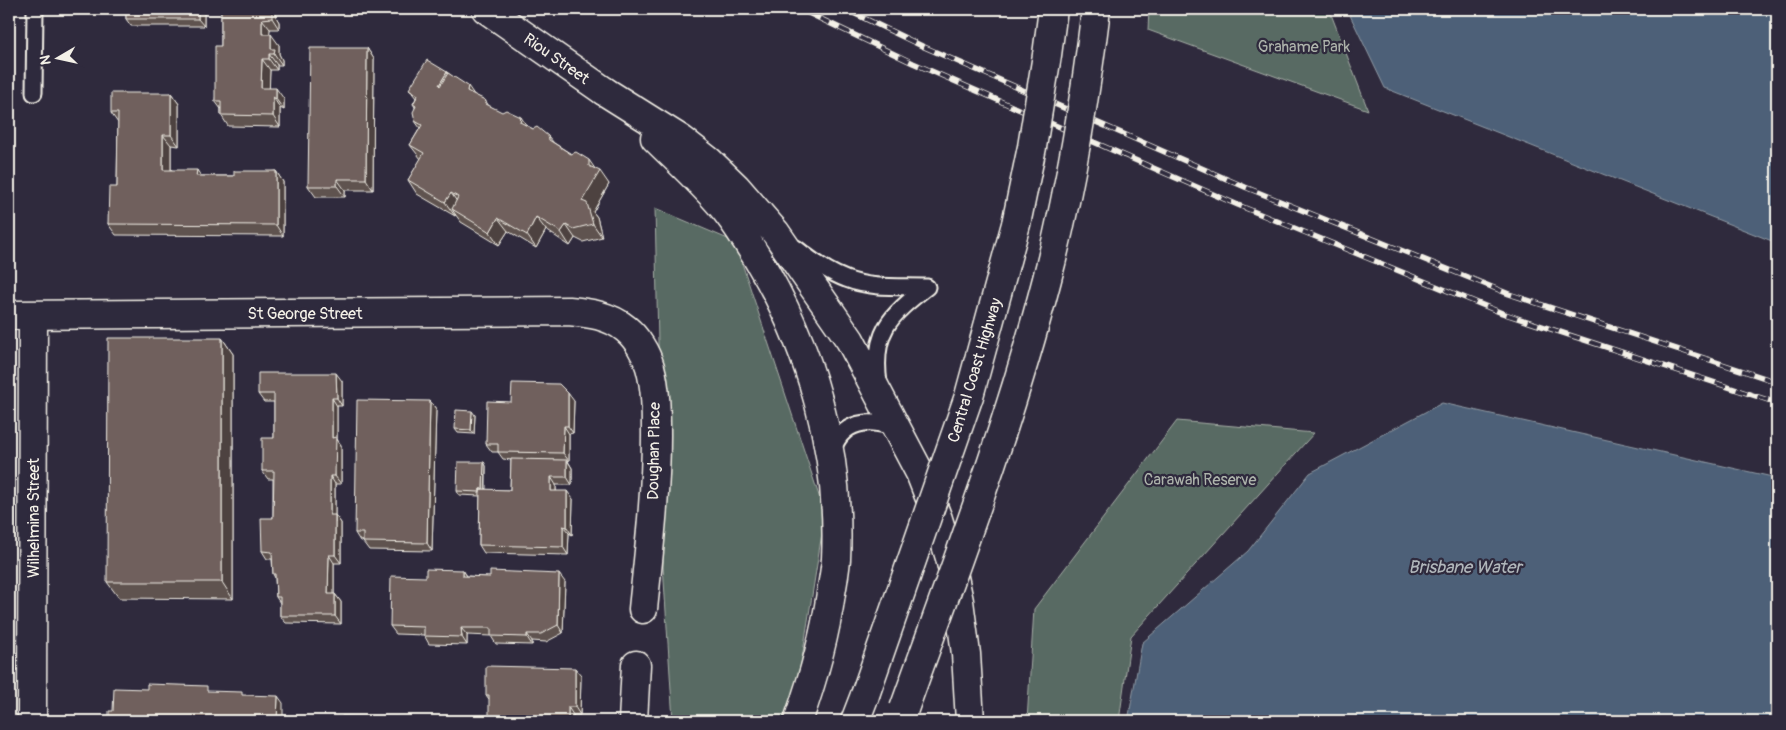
<svg xmlns="http://www.w3.org/2000/svg" width="1786" height="730" font-family="Pangolin,sans-serif">
<style>
.green{fill:#586a63;stroke:#a6aea6}
.water{fill:#4d6178;stroke:#909ba5}
.lines{fill:none;stroke-linecap:round;stroke-linejoin:round}
.lane-casing{stroke:#f4f1e8;stroke-width:19}
.street-casing{stroke:#f4f1e8;stroke-width:31}
.primary-casing{stroke:#f4f1e8;stroke-width:31}
.highway-casing{stroke:#f4f1e8;stroke-width:31}
.lane{stroke:#2f2a3d;stroke-width:15}
.street{stroke:#2f2a3d;stroke-width:28}
.primary{stroke:#2f2a3d;stroke-width:28}
.highway{stroke:#2f2a3d;stroke-width:28}
.rail-casing{stroke:#f4f1e8;stroke-width:5.5}
.rail{stroke:#2f2a3d;stroke-width:4;stroke-dasharray:11;stroke-linecap:butt}
.highway-bridge-casing{stroke:#f4f1e8;stroke-width:31;stroke-linecap:butt}
.highway-bridge{stroke:#2f2a3d;stroke-width:28}
.wall{fill:#5f5350;stroke:#f4f1e8}
.shaded-wall{fill:#4e4341;stroke:#f4f1e8}
.building{fill:#6f605d;stroke:#f4f1e8}
.labels{text-anchor:middle;stroke-width:4.5;stroke-linejoin:round;paint-order:stroke}
.park-label{font-size:16px;fill:#aeb4ac;stroke:#2f2a3d}
.street-label{font-size:16px;fill:#f4f1e8;stroke:#2f2a3d}
.water-label{font-size:18px;font-style:italic;fill:#b1b7bb;stroke:#2f2a3d}
</style>
<rect width="100%" height="100%" fill="#2f2a3d"/>
<filter id="ink" filterUnits="userSpaceOnUse"><feTurbulence type="fractalNoise" baseFrequency=".02" numOctaves="2"/><feDisplacementMap in="SourceGraphic" scale="10" xChannelSelector="R" yChannelSelector="G"/><feConvolveMatrix kernelMatrix="1 2 1 2 8 2 1 2 1" color-interpolation-filters="sRGB"/></filter>
<g filter="url(#ink)">
<!-- green -->
<path class="green" d="M1149,9H1329L1368,110L1148,30Z
M655,208L735,242L825,514L792,721H673L663,565Z
M1177,421L1314,433L1131,636L1119,721H1027L1034,609Z"/>
<!-- water -->
<path class="water" d="M1347,9H1777V243L1385,88Z
M1442,403L1777,478V721H1128L1142,643L1248,551L1310,473Z"/>
<g class="lines">
<defs>
<path id="lane" d="M34,93L35,9
M796,248C811,260 827,272 846,279C871,289 901,286 927,287
M879,383C872,333 889,316 927,287
M832,453C841,420 871,417 898,430"/>
<path id="street" d="M9,315L569,311C589,313 609,315 626,329C637,338 646,353 650,367C656,388 656,412 656,435C656,493 649,551 643,609
M32,721L33,315
M633,721L636,665"/>
<path id="primary" d="M486,9L604,91"/>
<path id="highway" d="M604,91L682,140L709,161L736,187L776,233L850,340L920,473L938,519L950,558L959,601L966,654L970,721
M655,138C679,162 705,185 726,211C737,225 747,241 756,256C811,346 841,453 836,559C835,570 833,582 831,593C825,637 813,679 798,721
M855,721L865,695"/>
</defs>
<!-- lane casing -->
<use href="#lane" class="lane-casing"/>
<!-- street casing -->
<use href="#street" class="street-casing"/>
<!-- primary casing -->
<use href="#primary" class="primary-casing"/>
<!-- highway casing -->
<use href="#highway" class="highway-casing"/>
<!-- lane -->
<use href="#lane" class="lane"/>
<!-- street -->
<use href="#street" class="street"/>
<!-- primary -->
<use href="#primary" class="primary"/>
<!-- highway -->
<use href="#highway" class="highway"/>
<defs>
<path id="rail" d="M800,9L913,63L1238,205L1502,313L1777,403
M845,9L922,46L1245,187L1509,294L1777,382"/>
</defs>
<!-- rail casing -->
<use href="#rail" class="rail-casing"/>
<!-- rail -->
<use href="#rail" class="rail"/>
<defs>
<path id="highway-bridge" d="M865,695L969,396L1016,224L1032,147L1047,55L1053,9
M904,709C955,567 1009,426 1047,279C1070,190 1085,100 1096,9"/>
</defs>
<!-- highway-bridge casing -->
<use href="#highway-bridge" class="highway-bridge-casing"/>
<!-- highway-bridge -->
<use href="#highway-bridge" class="highway-bridge"/>
</g>
<!-- wall -->
<path class="wall" d="M126,9H204V26H131L126,19Z
M213,9H276V17L279,22V29H270L269,34L279,45V54L282,60V65H277V70H270L269,88L284,99V110L280,108V127L228,126L221,115V109L215,101L221,46V9Z
M367,48L374,59L373,190H345V197H316L308,186Z
M447,72L474,95L485,100L489,106L533,129L548,136L554,143L595,169L609,184L593,212L597,217L602,237L583,242L575,238L570,246L546,230L536,248L508,231L499,245L461,222L455,214V216L417,194L408,180L421,159L410,145L420,128L415,121V107L413,104L416,98L409,89Z
M171,93L179,104V146L171,145V170L201,176H234L276,171L283,182V236L116,235L108,224L117,187L118,123L111,113Z
M222,338L233,354V599L119,598L107,582Z
M342,381V406H337V439L341,445V484H335V515L341,523V563H334V594H335L341,602V624L286,623L280,616V603L276,597L275,578L273,574L272,559H267L262,551L273,518V479H268L262,471L274,438V402H264L258,394Z
M430,401L436,409L432,551L369,550L363,542V541H360L355,533Z
M574,401L573,433L569,434V461H568L572,468V485H556V491L573,499L572,535L569,533L568,555L484,553L479,545L480,496L459,495L457,491L484,462L486,466V490H510L511,460L503,459L498,452H492L486,444L511,402Z
M475,415L474,434L458,433L455,429Z
M463,570L467,576L565,582L563,633L546,642L532,641V645L496,644L491,636L467,635V645L429,644L424,635L396,634L390,626L426,577Z
M581,675L580,715H573V718L489,699L486,695Z"/>
<!-- shaded-wall -->
<path class="shaded-wall" d="M198,9H204V26L198,19Z
M268,9H276V17L279,22V29L272,18L268,11Z
M262,19L270,29L269,45L262,34Z
M271,34L279,45V54L282,60V65L271,49Z
M367,48L374,59L373,190L366,179Z
M269,54L277,65V70L269,59Z
M262,59L270,70L269,99L261,88Z
M447,72L456,85L448,98L439,85Z
M468,86L477,99L467,91Z
M276,88L284,99V110L276,99Z
M171,93L179,104V146L171,135Z
M273,97L280,108V127L273,116Z
M521,117L530,131L520,122Z
M163,135L171,145V181L163,170Z
M589,160L598,173L600,171L609,184L593,212L597,217L602,237L593,224L582,201Z
M197,170L204,181L196,176Z
M276,171L283,182V236L276,225Z
M337,179L345,190V197L337,186Z
M451,193L460,206L452,209L455,214V216L445,202Z
M536,217L546,230L536,248L527,235Z
M498,218L508,231L499,245L490,232Z
M566,225L575,238L570,246L561,232Z
M222,338L233,354V599L222,582Z
M336,373L342,381V406L337,398Z
M568,393L574,401L573,433L568,426Z
M332,398L337,406V440L341,445V484L335,476L332,438Z
M430,401L436,409L432,551L427,543Z
M472,411L475,415L474,434L471,430Z
M564,426L569,434V461L563,453Z
M567,460L572,468V485L567,477Z
M484,462L486,466L485,496L483,492Z
M330,476L335,484V523L330,515Z
M551,477L556,485V498L551,491Z
M567,491L573,499L572,535L567,527Z
M335,515L341,523V563L335,555Z
M563,526L569,533L568,555L563,547Z
M329,555L334,563V602L328,594Z
M463,570L468,578L463,576Z
M559,574L565,582L563,633L558,625Z
M335,594L341,602V624L335,616Z
M461,628L467,635V645L462,637Z
M527,634L532,641V645L527,637Z
M575,668L581,675L580,715L575,707Z
M278,696L283,703V721H277Z
M568,707L573,715V721L568,718Z"/>
<!-- building -->
<path class="building" d="M126,9H198V19H126Z
M221,9H268V11H272V18L262,19V34H271V49H275L274,54H269V59H262L261,88H276V99L273,97V116L221,115V101H215V46H221Z
M310,48H367L366,179H337V186H308Z
M427,60L447,72L439,85L440,86L448,73L468,86L467,91L485,100L486,104L502,112L506,110L521,117L520,122L533,129L537,127L548,136L549,140L571,154L576,152L589,160V166L600,171L582,201L587,203L593,224L573,229L566,225L561,232L536,217L527,235L498,218L490,232L452,209L458,197L451,193L445,202L408,180L424,153L410,145L422,125L415,121L413,112L416,106L413,104L418,95L409,89Z
M111,93H171V135H163V170H197L196,176H234V171H276V225L108,224L109,187H117L118,113H111Z
M108,338H222V582H107Z
M258,373H336L337,398H332V438L336,437L335,476H330V515H335V555H329L328,594H335V616H280V597H276L275,574H273L272,552L262,551L261,518H273L274,471H262V438H274V394H258Z
M512,383L559,384L568,393V426H564L563,453L498,452V444H486L487,401L511,402Z
M357,400L430,401L427,543L363,542V533H355Z
M456,410L472,411L471,430L455,429Z
M511,459L567,460V477H551V491H567V527L563,526V547L479,545L480,489L510,490Z
M458,462H484L483,489H480V492L457,491Z
M426,569L463,570V576L490,577V571L559,574L558,625L541,634H527V637L491,636V628H461L462,637L424,636V627L390,626L391,576L426,577Z
M486,666L575,668V707H568V718H575V721H489V695H486Z
M147,684L207,686V691L242,692V695L278,696L277,721H109V711H113L114,688L147,689Z
M342,716L398,717V721H420H304V720L342,721Z"/>
</g>
<g class="labels">
<!-- park labels -->
<g class="park-label">
<text x="1304" y="52">Grahame Park</text>
<text x="1200" y="485">Carawah Reserve</text>
</g>
<!-- street labels -->
<g class="street-label">
<text transform="translate(557 58) rotate(35)" y="6">Riou Street</text>
<text x="305" y="319">St George Street</text>
<text transform="translate(974 370) rotate(-73)" y="6">Central Coast Highway</text>
<text transform="translate(653 451) rotate(-89)" y="6">Doughan Place</text>
<text transform="translate(33 518) rotate(-90)" y="6">Wilhelmina Street</text>
</g>
<!-- water labels -->
<g class="water-label">
<text x="1465" y="573">Brisbane Water</text>
</g>
</g>
<!-- margin -->
<rect width="1786" height="730" fill="none" stroke="#2f2a3d" stroke-width="30"/>
<rect x="15" y="15" width="1756" height="700" fill="none" stroke="#f4f1e8" stroke-width="2" filter="url(#ink)"/>
<!-- north arrow -->
<g transform="translate(58 58) rotate(261)" stroke="#2f2a3d" stroke-width="4" paint-order="stroke">
<path d="M0-4L9 19L0 12L-9 19Z" fill="#f4f1e8"/>
<text y="-8" font-size="14" font-weight="bold" text-anchor="middle" fill="#f4f1e8">N</text>
</g>
</svg>
